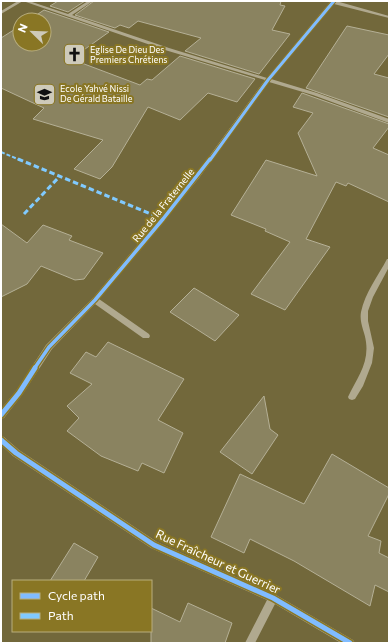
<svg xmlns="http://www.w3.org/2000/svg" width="390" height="644" font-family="Commissioner,sans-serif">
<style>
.building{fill:#8a8360;stroke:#b5b096}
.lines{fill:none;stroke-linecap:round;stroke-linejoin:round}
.minor{fill:#b0a98f;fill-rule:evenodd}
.quiet-far1{stroke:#80caff;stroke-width:2;stroke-dasharray:4 2;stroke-linecap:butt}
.quiet{stroke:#80caff;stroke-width:3;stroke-dasharray:5.5 3;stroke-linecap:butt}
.cycleway-far2-casing{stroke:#897624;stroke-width:5}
.cycleway-far1-casing{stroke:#897624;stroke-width:6}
.cycleway-casing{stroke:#897624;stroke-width:8}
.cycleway-far2{stroke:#80bcff;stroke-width:3}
.cycleway-far1{stroke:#80bcff;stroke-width:3.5}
.cycleway{stroke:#80bcff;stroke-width:5}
.labels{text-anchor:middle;stroke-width:4;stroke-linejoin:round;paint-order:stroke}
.far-poi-label{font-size:9px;fill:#fff;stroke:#897624;text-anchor:start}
.street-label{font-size:10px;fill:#fff;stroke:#897624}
.near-street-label{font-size:12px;fill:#fff;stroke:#897624}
</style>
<rect width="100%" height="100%" fill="#72683b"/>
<!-- building -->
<path class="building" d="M58,1H85L68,12L50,6Z
M94,1H281L280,5L285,6L272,30L290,34L259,74L185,51L201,38L138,21L129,28L120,25L115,28L75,15Z
M44,10L109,32L71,59L140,85L147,79L152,80L180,56L255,79L237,102L208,93L180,120L148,107L112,167L100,179L74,169L103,140L33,119L44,108L1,88V38L20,26V44H44V20H29Z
M347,26L389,35V54L374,74L389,78V117L306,88Z
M302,93L389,124V127L373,148L389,155V202L348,183L346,186L336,182L306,239L330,247L285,310L251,294L290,242L265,231L266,229L231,215L266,160L317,176L298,133L313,113L293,107Z
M1,224L27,243L43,225L72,236L69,240L103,253L84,279L75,280L41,266L27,284L1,297Z
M194,288L239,315L215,341L170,312Z
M108,342L184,379L158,420L183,433L164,473L142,463L138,471L101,456L67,431L79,418L67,406L92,384L70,373L86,352L96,357Z
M264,396L270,429L278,435L252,474L220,452Z
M332,454L389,488V494L368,536L381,541L379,553L389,558V592L375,585L370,606L294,561L250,539L244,553L211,537L240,474L304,504Z
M74,543L98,557L84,581H50Z
M188,603L232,623L225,643H151V608L180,622Z"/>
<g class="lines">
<!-- minor -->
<path class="minor" d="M18,1H29L68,14L88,1H93L72,15L169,48L267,78L331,1H336L389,16V18L334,4L271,79L317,93L389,119V123L313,95L269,82L199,178L99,299L149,334L150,336L149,338H143L95,304L52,349L22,395L4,418L1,419V409L16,391L46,345L93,298L161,217L195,176L265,80L165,50L23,1L1,14V11Z
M387,259H389V267L373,297L368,311V321L374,348L372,363L363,386L355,399L352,400L349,399L348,397C357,378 369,364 366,342C365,332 359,323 361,312C365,293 378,276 387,259Z
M1,436L4,437L19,450L157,542L276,595L353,640L355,643H341L275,604L255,643H245L267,600L151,548L13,456L1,445Z"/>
<!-- quiet-far1 -->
<path class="quiet-far1" d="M1,152L20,160"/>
<!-- quiet -->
<path class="quiet" d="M18,159L163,219
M24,214L60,176"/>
<defs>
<path id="cycleway-far2" d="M210,160L268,80L334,1"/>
<path id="cycleway-far1" d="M34,369L49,347L95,300L163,219L210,159"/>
<path id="cycleway" d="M1,415L19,393L35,368
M1,440L16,453L154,545L273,598L350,643"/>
</defs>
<!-- cycleway-far2 casing -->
<use href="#cycleway-far2" class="cycleway-far2-casing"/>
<!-- cycleway-far1 casing -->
<use href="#cycleway-far1" class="cycleway-far1-casing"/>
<!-- cycleway casing -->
<use href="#cycleway" class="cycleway-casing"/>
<!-- cycleway-far2 -->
<use href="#cycleway-far2" class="cycleway-far2"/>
<!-- cycleway-far1 -->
<use href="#cycleway-far1" class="cycleway-far1"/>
<!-- cycleway -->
<use href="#cycleway" class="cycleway"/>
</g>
<!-- icons -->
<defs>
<symbol id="church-square" viewBox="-11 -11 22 22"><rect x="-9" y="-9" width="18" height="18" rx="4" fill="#cecaba" stroke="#897624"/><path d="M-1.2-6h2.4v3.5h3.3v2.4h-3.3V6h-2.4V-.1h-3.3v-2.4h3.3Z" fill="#111"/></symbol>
<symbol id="school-square" viewBox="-11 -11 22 22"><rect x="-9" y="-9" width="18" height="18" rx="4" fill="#cecaba" stroke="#897624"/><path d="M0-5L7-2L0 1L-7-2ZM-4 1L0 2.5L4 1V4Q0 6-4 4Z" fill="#111"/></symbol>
</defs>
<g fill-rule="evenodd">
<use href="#church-square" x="62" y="42" width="25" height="25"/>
<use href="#school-square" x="32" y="82" width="25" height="25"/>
</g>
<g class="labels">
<!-- far-poi labels -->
<g class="far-poi-label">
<text x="90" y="53">Eglise De Dieu Des<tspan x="90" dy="10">Premiers Chrétiens</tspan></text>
<text x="60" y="92">Ecole Yahvé Nissi<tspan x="60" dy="10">De Gérald Bataille</tspan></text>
</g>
<!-- street labels -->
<g class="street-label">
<text transform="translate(163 205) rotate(-51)" y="4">Rue de la Fraternelle</text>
</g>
<!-- near-street labels -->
<g class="near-street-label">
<text transform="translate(218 562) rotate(25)" y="4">Rue Fraîcheur et Guerrier</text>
</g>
</g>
<!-- border -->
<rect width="390" height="644" fill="none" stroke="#ffffff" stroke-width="4"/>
<!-- legend -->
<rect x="12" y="580" width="140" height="52" fill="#897624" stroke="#b8ad7c"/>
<rect x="20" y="593" width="20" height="6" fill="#80bcff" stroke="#b8ad7c"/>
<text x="48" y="600" font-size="12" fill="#ffffff">Cycle path</text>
<rect x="20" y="613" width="20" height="6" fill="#80caff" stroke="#b8ad7c"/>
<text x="48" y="620" font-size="12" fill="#ffffff">Path</text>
<!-- north arrow -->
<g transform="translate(32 32) rotate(293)"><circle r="19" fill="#897624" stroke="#b8ad7c"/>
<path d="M0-3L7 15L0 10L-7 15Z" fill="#cecaba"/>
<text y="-6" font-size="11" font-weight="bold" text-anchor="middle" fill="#ffffff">N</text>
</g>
</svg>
